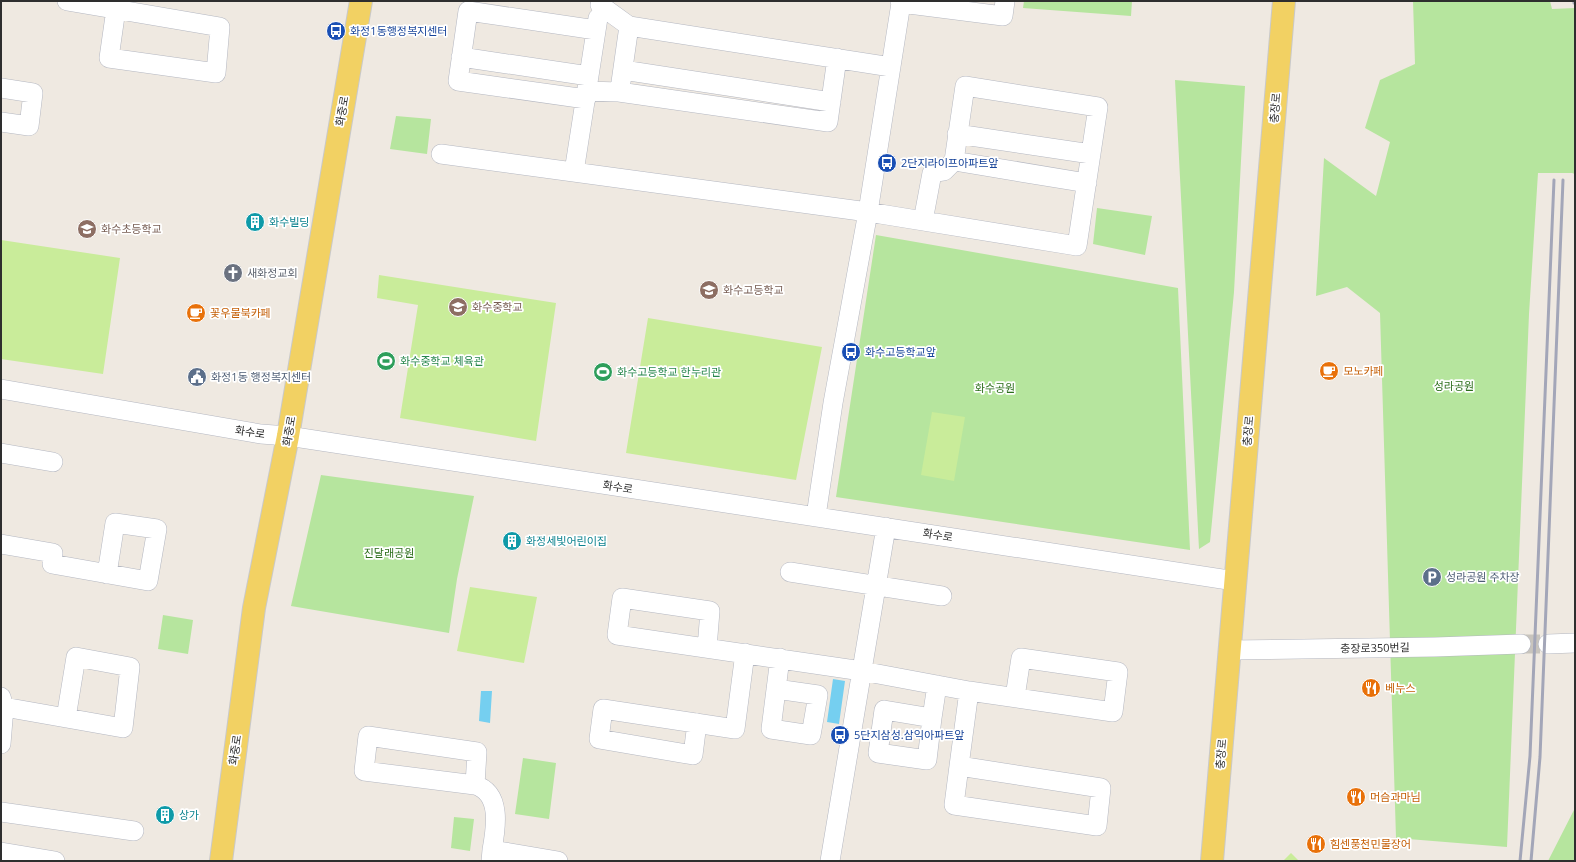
<svg xmlns="http://www.w3.org/2000/svg" width="1576" height="862" font-family="'Open Sans','Noto Sans KR',sans-serif">
<style>
.green{fill:#b6e59e}
.pitch{fill:#c9ec9a}
.water{fill:#75cff0}
.lines{fill:none;stroke-linecap:round;stroke-linejoin:round}
.minor-tunnel{stroke:#c8c4bd;stroke-width:19;stroke-dasharray:19 10;stroke-linecap:butt}
.minor-casing{stroke:#b4b7c1;stroke-width:20}
.major-casing{stroke:#c9c9c9;stroke-width:24}
.minor{stroke:#fff;stroke-width:19}
.major{stroke:#f2d163;stroke-width:22}
.rail{stroke:#a3a6b8;stroke-width:3}
.labels{text-anchor:middle;stroke-width:3.5;stroke-linejoin:round;paint-order:stroke}
.transit-label{font-size:11px;fill:#164399;stroke:#fff;text-anchor:start}
.street-label{font-size:11px;fill:#2e2e2e;stroke:#fff}
.culture-label{font-size:11px;fill:#0d838f;stroke:#fff;text-anchor:start}
.education-label{font-size:11px;fill:#785e54;stroke:#fff;text-anchor:start}
.worship-label{font-size:11px;fill:#5b616d;stroke:#fff;text-anchor:start}
.food-label{font-size:11px;fill:#c56008;stroke:#fff;text-anchor:start}
.leisure-label{font-size:11px;fill:#27864d;stroke:#fff;text-anchor:start}
.service-label{font-size:11px;fill:#4e5e75;stroke:#fff;text-anchor:start}
.park-label{font-size:11px;fill:#2c6e1b;stroke:#fff}
</style>
<rect width="100%" height="100%" fill="#efe9e1"/>
<!-- green -->
<path class="green" d="M1024,1H1132L1131,16L1023,8Z
M1413,1H1550L1552,9L1575,8V174L1572,173H1538L1529,314L1507,847L1396,838L1380,313L1347,287L1316,296L1324,158L1376,196L1390,142L1365,128L1380,80L1415,64Z
M1175,80L1245,86L1234,292L1210,542L1199,549Z
M396,116L431,119L427,154L390,149Z
M1097,208L1152,216L1145,255L1093,244Z
M876,235L1178,288L1190,550L836,497Z
M321,475L474,496L457,579L449,633L291,606Z
M163,615L193,620L188,654L158,649Z
M523,758L556,763L549,819L515,814Z
M1575,808V861H1548Z
M454,817L474,819L470,851L451,848Z"/>
<!-- pitch -->
<path class="pitch" d="M1,240L120,258L103,374L1,359Z
M379,275L556,303L536,441L400,418L418,305L377,298Z
M648,318L822,347L796,480L626,453Z
M932,412L965,417L954,481L921,475Z
M470,587L537,597L524,663L457,651Z
M1291,853L1299,861H1283Z"/>
<!-- water -->
<path class="water" d="M833,679L845,681L839,724L827,722Z
M481,691H492L490,723L479,721Z"/>
<g class="lines">
<!-- minor-tunnel -->
<path class="minor-tunnel" d="M1521,644H1548"/>
<defs>
<path id="minor" d="M67,1L220,27L216,73L109,58L116,9
M901,3L1003,16L1005,1
M600,5L629,26L891,67
M461,57L589,76
M623,70L831,102
M621,82L629,26
M1,88L33,93L29,126L1,122
M587,91L619,92L828,122L837,58
M586,99L458,81L468,11L596,30
M957,134L1091,154
M441,154L868,212L1077,246L1098,107L965,86L954,161L944,171L932,173L923,221
M954,161L1087,183
M574,172L598,18
M1,389L261,434L288,436L1235,581
M1,453L53,462
M816,516L833,403L868,212L901,3L900,1
M1,544L53,553L52,564L148,581L157,529L115,523L107,574
M790,572L942,596
M1548,644L1575,643
M707,648L710,611L622,598L617,635L862,671L969,691L959,766L1101,788L1097,826L954,805L959,766
M1230,650L1435,647L1521,644
M776,689L818,695L811,735L771,729L780,658
M969,691L1113,712L1118,672L1021,658L1015,697
M1,697L4,707L1,744
M4,707L123,728L130,667L76,657L66,718
M932,718L927,760L878,753L884,710L932,718L937,685
M697,723L693,755L599,739L603,709L735,729L745,653
M475,785L364,771L368,736L477,752L475,785C502,793 496,828 492,850
M1,812L134,831
M1,852L55,861
M491,861L492,850L558,861
M830,861L886,527"/>
<path id="major" d="M221,861L254,608L288,436L361,1
M1212,861L1284,1"/>
</defs>
<!-- minor casing -->
<use href="#minor" class="minor-casing"/>
<!-- major casing -->
<use href="#major" class="major-casing"/>
<!-- minor -->
<use href="#minor" class="minor"/>
<!-- major -->
<use href="#major" class="major"/>
<!-- rail -->
<path class="rail" d="M1574,3V1
M1520,861L1530,756L1554,180
M1531,861L1540,757L1563,180"/>
</g>
<!-- icons -->
<defs>
<symbol id="bus-disc" viewBox="-11 -11 22 22"><circle r="9.5" fill="#1a4fb4" stroke="#fff"/><path d="M-5-6H5V4H4V6H2V4H-2V6H-4V4H-5ZM-3.5-4V0h7V-4ZM-3.5 1.2v1.5H-2V1.2ZM2 1.2v1.5H3.5V1.2Z" fill="#fff"/></symbol>
<symbol id="building-disc" viewBox="-11 -11 22 22"><circle r="9.5" fill="#0f9aa8" stroke="#fff"/><path d="M-4-6H4V6H1V3H-1V6H-4ZM-2.5-4.3h1.7v1.8h-1.7ZM.8-4.3h1.7v1.8H.8ZM-2.5-1h1.7V.8h-1.7ZM.8-1h1.7V.8H.8Z" fill="#fff"/></symbol>
<symbol id="school-disc" viewBox="-11 -11 22 22"><circle r="9.5" fill="#8d6e63" stroke="#fff"/><path d="M0-5L7-2L0 1L-7-2ZM-4 1L0 2.5L4 1V4Q0 6-4 4Z" fill="#fff"/></symbol>
<symbol id="church-disc" viewBox="-11 -11 22 22"><circle r="9.5" fill="#6b7280" stroke="#fff"/><path d="M-1.2-6h2.4v3.5h3.3v2.4h-3.3V6h-2.4V-.1h-3.3v-2.4h3.3Z" fill="#fff"/></symbol>
<symbol id="cafe-disc" viewBox="-11 -11 22 22"><circle r="9.5" fill="#e8710a" stroke="#fff"/><path d="M-5.5-4.5H6V0H3Q3 3.5 0 3.5H-2.5Q-5.5 3.5-5.5 0ZM3-3.2v2h1.7v-2ZM-6 4.5H4V6H-6Z" fill="#fff"/></symbol>
<symbol id="stadium-disc" viewBox="-11 -11 22 22"><circle r="9.5" fill="#2e9e5b" stroke="#fff"/><path d="M0-5a6.5 5 0 1 0 0 10a6.5 5 0 1 0 0-10ZM-3.5-1.8h7v3.6h-7Z" fill="#fff"/></symbol>
<symbol id="civic-disc" viewBox="-11 -11 22 22"><circle r="9.5" fill="#5c6f8a" stroke="#fff"/><path d="M-.6-6.5H3V-4.5H.6V-3L4-1V1h2V6H-6V1h2V-1L-.6-3ZM-1.2 2.5V6h2.4V2.5Z" fill="#fff"/></symbol>
<symbol id="parking-disc" viewBox="-11 -11 22 22"><circle r="9.5" fill="#5c6f8a" stroke="#fff"/><path d="M-3.5-5.5H1a3.5 3.5 0 0 1 0 7H-1V5.5H-3.5ZM-1-3.4V-.6H.8a1.4 1.4 0 0 0 0-2.8Z" fill="#fff"/></symbol>
<symbol id="restaurant-disc" viewBox="-11 -11 22 22"><circle r="9.5" fill="#e8710a" stroke="#fff"/><path d="M-5-6h1v4h1v-4h1v4h1v-4h1v5L-1.5 .5V6h-2V.5L-5-1ZM5-6V6H3V1.5H1.5Q1.5-4 5-6Z" fill="#fff"/></symbol>
</defs>
<g fill-rule="evenodd">
<use href="#bus-disc" x="325" y="20" width="22" height="22"/>
<use href="#bus-disc" x="876" y="152" width="22" height="22"/>
<use href="#building-disc" x="244" y="211" width="22" height="22"/>
<use href="#school-disc" x="76" y="218" width="22" height="22"/>
<use href="#church-disc" x="222" y="262" width="22" height="22"/>
<use href="#school-disc" x="698" y="279" width="22" height="22"/>
<use href="#school-disc" x="447" y="296" width="22" height="22"/>
<use href="#cafe-disc" x="185" y="302" width="22" height="22"/>
<use href="#bus-disc" x="840" y="341" width="22" height="22"/>
<use href="#stadium-disc" x="375" y="350" width="22" height="22"/>
<use href="#cafe-disc" x="1318" y="360" width="22" height="22"/>
<use href="#stadium-disc" x="592" y="361" width="22" height="22"/>
<use href="#civic-disc" x="186" y="366" width="22" height="22"/>
<use href="#building-disc" x="501" y="530" width="22" height="22"/>
<use href="#parking-disc" x="1421" y="566" width="22" height="22"/>
<use href="#restaurant-disc" x="1360" y="677" width="22" height="22"/>
<use href="#bus-disc" x="829" y="724" width="22" height="22"/>
<use href="#restaurant-disc" x="1345" y="786" width="22" height="22"/>
<use href="#building-disc" x="154" y="804" width="22" height="22"/>
<use href="#restaurant-disc" x="1305" y="833" width="22" height="22"/>
</g>
<g class="labels">
<!-- transit labels -->
<g class="transit-label">
<text x="350" y="35">화정1동행정복지센터</text>
<text x="901" y="167">2단지라이프아파트앞</text>
<text x="865" y="356">화수고등학교앞</text>
<text x="854" y="739">5단지삼성.삼익아파트앞</text>
</g>
<!-- street labels -->
<g class="street-label">
<text transform="translate(1275 108) rotate(-85)" y="4">충장로</text>
<text transform="translate(342 111) rotate(-80)" y="4">화중로</text>
<text transform="translate(289 431) rotate(-80)" y="4">화중로</text>
<text transform="translate(1248 431) rotate(-85)" y="4">충장로</text>
<text transform="translate(250 432) rotate(8)" y="4">화수로</text>
<text transform="translate(618 487) rotate(9)" y="4">화수로</text>
<text transform="translate(938 535) rotate(9)" y="4">화수로</text>
<text transform="translate(1375 648) rotate(-1)" y="4">충장로350번길</text>
<text transform="translate(235 750) rotate(-82)" y="4">화중로</text>
<text transform="translate(1221 754) rotate(-85)" y="4">충장로</text>
</g>
<!-- culture labels -->
<g class="culture-label">
<text x="269" y="226">화수빌딩</text>
<text x="526" y="545">화정세빛어린이집</text>
<text x="179" y="819">상가</text>
</g>
<!-- education labels -->
<g class="education-label">
<text x="101" y="233">화수초등학교</text>
<text x="723" y="294">화수고등학교</text>
<text x="472" y="311">화수중학교</text>
</g>
<!-- worship labels -->
<g class="worship-label">
<text x="247" y="277">새화정교회</text>
</g>
<!-- food labels -->
<g class="food-label">
<text x="210" y="317">꽃우물북카페</text>
<text x="1343" y="375">모노카페</text>
<text x="1385" y="692">베누스</text>
<text x="1370" y="801">머슴과마님</text>
<text x="1330" y="848">힘센풍천민물장어</text>
</g>
<!-- leisure labels -->
<g class="leisure-label">
<text x="400" y="365">화수중학교 체육관</text>
<text x="617" y="376">화수고등학교 한누리관</text>
</g>
<!-- service labels -->
<g class="service-label">
<text x="211" y="381">화정1동 행정복지센터</text>
<text x="1446" y="581">성라공원 주차장</text>
</g>
<!-- park labels -->
<g class="park-label">
<text x="1454" y="390">성라공원</text>
<text x="995" y="392">화수공원</text>
<text x="389" y="557">진달래공원</text>
</g>
</g>
<!-- border -->
<rect width="1576" height="862" fill="none" stroke="#2e2e2e" stroke-width="4"/>
</svg>
